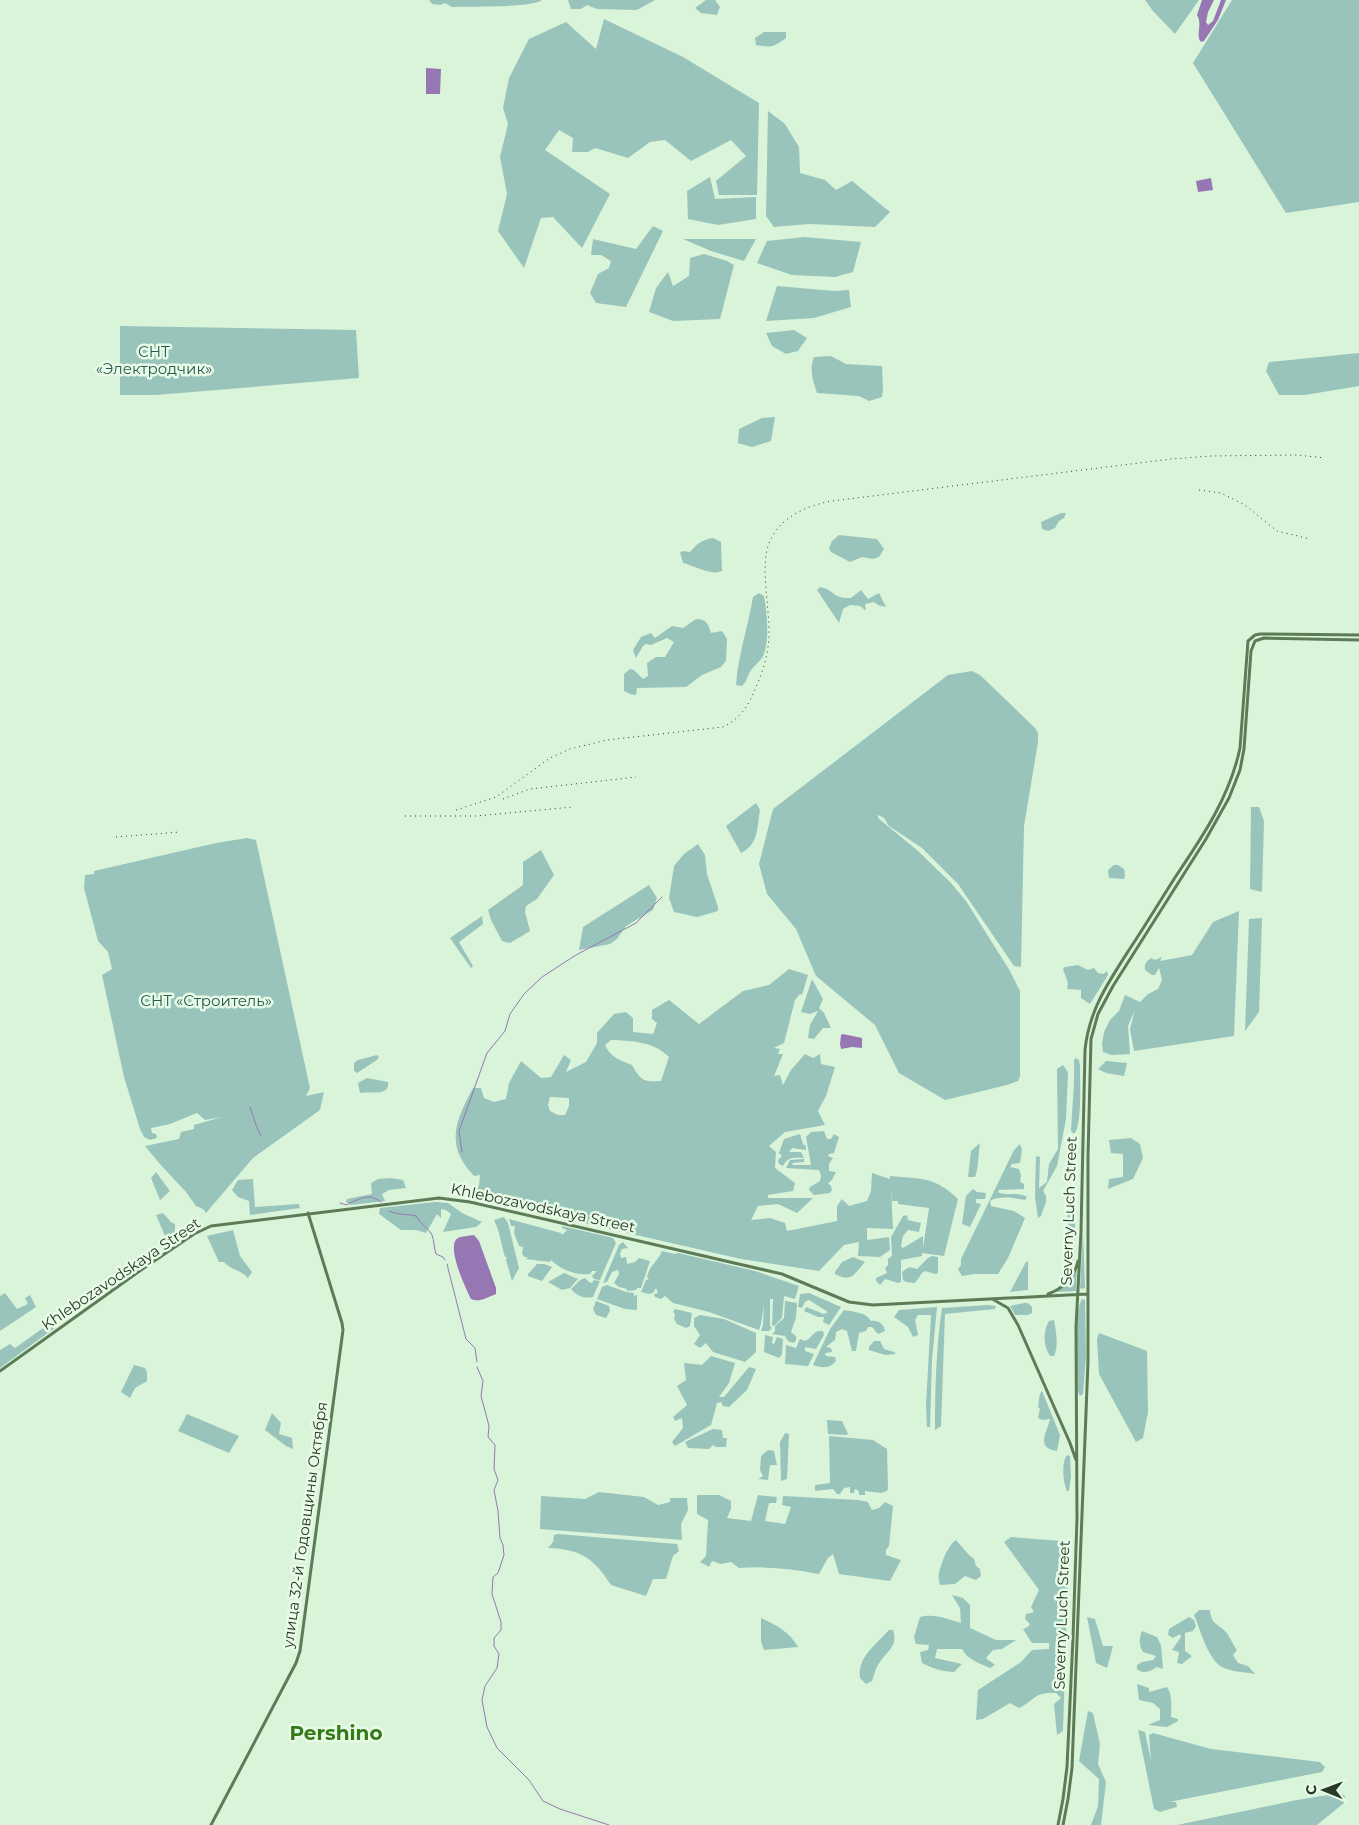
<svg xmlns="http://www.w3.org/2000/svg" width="1359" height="1825" font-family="Montserrat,sans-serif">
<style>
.green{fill:#99c4bc;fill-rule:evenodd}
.water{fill:#9677b3}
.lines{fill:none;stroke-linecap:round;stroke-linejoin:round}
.stream{stroke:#9677b3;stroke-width:1}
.major{stroke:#5d7b57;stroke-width:3}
.rail{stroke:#2a3827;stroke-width:1;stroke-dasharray:1 4;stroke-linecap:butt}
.labels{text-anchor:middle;stroke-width:5;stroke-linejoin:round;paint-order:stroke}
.park-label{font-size:15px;fill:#295851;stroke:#e7fbe7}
.street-label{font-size:15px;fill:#2a3827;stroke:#e7fbe7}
.district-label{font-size:20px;font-weight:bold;fill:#347a18;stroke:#e7fbe7}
</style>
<rect width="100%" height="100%" fill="#daf4da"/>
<!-- green -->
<path class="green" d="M429,0H542C533,8 467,6 452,7L445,3L440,5L432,4Z
M568,0H655L637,10L597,9L587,5L581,9H571Z
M706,0H715L720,7L717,15L701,13L695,8Z
M1145,0H1199L1175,34L1153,11Z
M1232,0H1359V202L1286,213L1193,63Z
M604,19L683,57L759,103L757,195H719L716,181L746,156L731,140L691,161L665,140L650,142L628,158L595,148L588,152H572L573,138L559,130L545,150L610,194L582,248L553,217L541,218L524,268L498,231L507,194L500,157L508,124L503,108L509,78L529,39L566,22L596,49Z
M764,32H786V38C774,47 771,48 756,45L755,38Z
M768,111L785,124L799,147L800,173L825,180L836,190L852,181L890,212L875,227L809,224L774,227L766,216Z
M710,177L715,199L756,197V219L718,225L688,219L687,191Z
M653,226L663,231L626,307L596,303L590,293L598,274L609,268L611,261L601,255H591L593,239L636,249Z
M804,237L861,242L853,272L835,277L792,275L757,263L767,241Z
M683,239H756L744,261L711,251Z
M704,254L727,261L734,265L720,319L673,321L649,312L656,288L668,272L673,286L689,276L690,258Z
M777,286L834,291L849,290L851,307L814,318L766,321Z
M120,326L356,330L359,378L156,395H120Z
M794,330L807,338L798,351L786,354L772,346L766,333Z
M1359,353V386L1305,395H1279L1266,371L1269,362Z
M831,356L846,364L882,366L883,389L882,397L869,401L859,396L817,393C813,380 809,370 814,357Z
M775,417L771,441L752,447L738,443L739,429L762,418Z
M1061,513H1066L1064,518L1059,521L1055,528L1048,531L1042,529L1041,522Z
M839,535L877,539L884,549L879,557L873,559L862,557L850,562L831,552L829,548L832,541Z
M713,538L721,542L722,571C711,576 695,566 683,563L680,552L684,551L690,552C697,544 701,540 713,538Z
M820,587C834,589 832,599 851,598L861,590L868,599L879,593L886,607L878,605L874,602L865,604L866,610H865L860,606L850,605L843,609L839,623L817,590Z
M759,593L764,596C767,612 770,641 763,656C760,662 753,666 750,672C747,677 747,681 742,686L736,685C738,655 748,627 753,597Z
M696,619C706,619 708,623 711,633L722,631L727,639L726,661L721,667L702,675L686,687L637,688L636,695L630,694L624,691V674L630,669L634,670L643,679L648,676L647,663L656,657H665L674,642L667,638L651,645L646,644L643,646L636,658L633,650L641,637L651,633L655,638L672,626L683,628Z
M972,671L980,675L1035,728L1038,733V742L1024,826L1021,967L1014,966L958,884L922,848L889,826L884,818L878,815V818L917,850L951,883L966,901L1010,971L1020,991V1077L1018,1081L1007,1085L945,1100L899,1073L875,1025L816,976L796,929L767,894L759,864L773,809L948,675Z
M756,803L760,810C757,827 759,844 741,853L726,826Z
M1251,807H1259L1264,821L1262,892L1250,889Z
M247,838L256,840L310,1088L306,1096L324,1092L320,1110L253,1158L206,1213L203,1209L196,1206L186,1192L159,1163L145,1146L179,1139L181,1132L194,1129V1125L222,1117L205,1120L197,1113L170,1124L151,1128L152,1133L156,1134L157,1138L150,1140L144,1137L140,1129L124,1077L102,975L112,969L108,952L98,941L84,888L85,875L94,874V871L216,843Z
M698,844L705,855L707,874L718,907V911L697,917L674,912L669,898L674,866L684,854Z
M541,850L554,875L537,899L526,906L525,912L530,931L510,943L502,941L491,920L488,910L523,885V862Z
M1114,865H1118L1124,869L1125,876L1124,879L1109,878L1108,870Z
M649,885L657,898L653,910L626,926L617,939L610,944L579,950L583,927Z
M1239,911L1234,1036L1134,1051L1130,1029L1135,1010L1128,1026L1130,1054L1111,1055L1103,1052L1102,1044L1104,1032L1110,1020L1119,1011L1125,995L1140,1002L1148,994L1158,989L1162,980L1159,968L1155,975H1152L1145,970C1144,964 1146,962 1151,958L1155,960L1162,957L1160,961L1192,955L1213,922Z
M482,916L483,924L459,942L473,966L471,968L450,938Z
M1262,918L1259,1012L1245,1031L1249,919Z
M1078,965L1088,970L1094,968L1098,973L1103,974L1107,971L1108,975L1090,1004L1081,998V990L1067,989L1068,983L1063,969L1065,967Z
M789,969L808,975L802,995L800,994L795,1000L784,1043L774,1048L780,1049L778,1054H783L774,1076L780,1075L783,1085L791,1070L805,1054L813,1058L820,1054L821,1064L835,1067L826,1096L818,1111L825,1125L785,1132L769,1146L776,1152L775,1168L795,1183L793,1191L768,1195V1198H813L797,1213L778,1204L758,1206L751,1220L770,1218L785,1223L787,1231L837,1221V1206L842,1199L849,1206L867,1201L871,1191L872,1173L890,1179V1176C921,1179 934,1176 958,1199L944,1256L922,1253V1256L901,1260V1282L898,1283L885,1279L880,1285L876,1281V1278L887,1273L885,1268L888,1265V1259L892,1256L891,1237L903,1216L907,1215L908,1220L921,1223L919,1232L908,1230L903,1236L901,1246L903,1248L923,1236V1248L929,1208L898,1204V1201H892L891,1188L893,1229L867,1228V1240L889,1237L890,1250L880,1257L858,1256L859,1242L844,1245L819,1271L741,1259L470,1197L479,1186L480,1175L474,1176C444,1145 456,1120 473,1088H481L484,1098L494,1102L506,1099L509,1083L521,1061L541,1078L551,1077L564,1055L571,1060L566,1072L586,1062L597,1043V1033L614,1014L626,1012L633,1018V1032L653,1034L657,1023L652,1019V1010L669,1000L699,1024L743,991L769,985ZM611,1040C632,1041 653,1041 669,1057L661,1081C644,1082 641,1081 632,1065C620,1060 611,1058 605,1045ZM550,1097L569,1098V1106L565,1115H558L550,1111L548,1105Z
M812,979L823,999L819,1008L824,1013L831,1028H823L814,1039L808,1038L810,1025L818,1011L810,1014L801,1012Z
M377,1055L379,1057L377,1060L357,1073L354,1071V1063L358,1060Z
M1076,1058L1079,1060L1080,1066C1080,1081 1082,1122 1075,1133H1073L1071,1131C1072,1107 1075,1084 1074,1060Z
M1106,1061L1127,1063L1124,1076L1106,1073L1098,1069Z
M1063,1065L1068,1072L1066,1119L1057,1166L1043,1191L1046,1196V1202L1041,1216L1038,1218L1035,1197L1036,1156L1040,1157L1039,1188L1047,1182L1049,1164L1058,1149L1057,1069Z
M367,1078L388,1082C390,1097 369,1091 360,1093L358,1083Z
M824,1131L827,1139H831L834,1134L839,1137L834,1153L829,1154L828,1156L833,1158L829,1164V1171L836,1172L832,1180L828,1183L831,1186L832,1190L830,1193L814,1195L809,1190L810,1187L820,1181L821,1176L819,1170L786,1168L790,1160L804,1159V1162L792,1163L793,1165H811L806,1137L811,1132Z
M800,1134L803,1144L806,1146V1150L792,1148L789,1152H801L804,1158C794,1158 788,1156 783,1166L779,1164L778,1160L782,1156L779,1153L784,1139Z
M1131,1138L1140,1144L1143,1158L1133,1179L1108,1189L1109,1179L1123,1177V1154L1111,1153L1109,1140Z
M980,1143C978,1155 979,1166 975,1177H968L971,1151Z
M1020,1144L1022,1150L1020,1163L1012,1164L1010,1167L1019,1169L1021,1175L1020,1182L1024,1184V1189L999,1190L998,1192C1007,1197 1017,1191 1027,1197L1025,1200C1015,1198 999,1195 990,1201L991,1206L1014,1211L1025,1218L1008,1258L998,1274H975L962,1276L958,1269L961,1265V1259L1014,1150Z
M156,1172L170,1191L160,1200L151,1178Z
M390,1178L403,1180L406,1188L389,1190L382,1194L385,1201L351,1205L346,1202L347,1199L372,1194L371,1183L378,1179Z
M253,1179L255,1207L299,1204L300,1208L250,1215L249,1201L238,1197L232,1190L238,1180Z
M973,1189L977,1192L986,1193L985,1199H976V1203L981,1204L970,1227L962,1224L966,1196Z
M1071,1190L1075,1193L1076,1200L1074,1259L1071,1262L1066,1259L1064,1251L1068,1247L1070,1240L1067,1213L1069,1193Z
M435,1202L448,1203L462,1213L482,1222L476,1227L443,1232L451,1214L446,1210L441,1209V1218L437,1214L426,1233L416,1230H401L379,1214L380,1208Z
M163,1213L171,1222L175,1224V1238H166L156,1215Z
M504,1217L508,1223L519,1268L512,1281L506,1260L507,1257H505C501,1244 500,1232 494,1220Z
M509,1219L561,1233L562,1235L567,1230L562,1228V1226L613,1238L616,1243L600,1280L594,1279L592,1276L597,1271H592L590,1274C576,1276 560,1269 551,1260L550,1262L526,1259L528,1257H525L522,1254L523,1247L519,1246L514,1233L515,1226H511Z
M233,1230L240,1256L252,1272L248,1278C240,1269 232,1271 224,1262H219L207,1236Z
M1083,1231L1085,1288L1082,1289L1080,1288Z
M623,1242L628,1248L622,1249L620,1254L621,1258L626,1257L627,1264L635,1262L639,1258L650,1261L641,1288H637L636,1290L627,1291V1289L619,1287L614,1283L619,1274L618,1270L612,1272L607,1282L603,1283L619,1245Z
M662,1251L675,1254L678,1253L755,1271L799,1286L795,1299L784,1296L782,1318L774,1326L772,1325L773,1299H770V1326L772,1328L769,1331H761L763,1325L764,1305L761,1324L759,1330L709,1312L673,1303L665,1296L661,1299L655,1297L654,1294L658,1293L656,1288L653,1293L649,1294L641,1292L646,1280L649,1279L647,1277C649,1266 658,1261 662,1251Z
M932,1256L938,1257V1273L935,1274L925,1271L922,1273L915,1283L906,1282L903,1280L902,1272L909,1267L917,1269L928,1258Z
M853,1257L865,1262C854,1274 852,1283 835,1274V1272L842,1262Z
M1028,1261V1290L1010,1292L1026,1262Z
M537,1264H544L552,1267L542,1281L528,1276V1274Z
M1077,1268L1076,1291L1055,1292L1069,1281Z
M564,1273L578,1279L570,1288L562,1290L548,1282Z
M585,1278L589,1282L592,1283L594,1280L600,1281L593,1297C584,1299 577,1296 571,1289L580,1280Z
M607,1285L626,1292L634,1293V1297L637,1294V1310L625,1309L597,1299L602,1287Z
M5,1293L17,1309L28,1304L25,1298L30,1295L36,1307L0,1331V1296Z
M809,1293L841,1307L829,1325L823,1322L824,1317H818L804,1311L806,1307L824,1314L828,1312L809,1300L805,1302L802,1308L798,1307L800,1294Z
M1082,1299L1085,1300L1086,1357L1083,1394L1080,1396L1078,1392C1078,1373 1073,1313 1082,1299Z
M596,1301L609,1306L610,1311L606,1318L596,1315L593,1309Z
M785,1301L797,1303L796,1318L791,1332L796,1336V1341L793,1343L788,1341L785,1336L772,1334L775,1331V1326L784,1318Z
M1024,1303H1028L1032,1307V1313L1028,1315H1015L1010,1306Z
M988,1305L996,1306L995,1309L945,1314L941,1426L935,1430C935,1389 936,1348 942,1308Z
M937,1307L932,1360L930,1427H927L926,1405L931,1315H918L915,1320L918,1335L913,1337L908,1327L894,1317L899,1310Z
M675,1309L692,1313L690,1326L686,1328L677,1324L674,1319L675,1314L673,1312Z
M844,1310C854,1312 866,1312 871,1321C878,1320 884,1324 885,1331L878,1334L872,1327H868L866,1331L859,1333L856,1351H852L847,1331L842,1329L836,1332L835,1340L826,1347L831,1348L832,1352L825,1353L826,1356L835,1357L836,1361C829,1369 822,1368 813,1365L830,1329Z
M700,1315L724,1319L756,1333V1352L745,1362L713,1352L706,1343L700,1348L694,1344L700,1335L694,1326V1318Z
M1054,1320C1056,1332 1059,1345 1054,1356H1050C1043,1346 1043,1331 1049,1321Z
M53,1321L57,1323L56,1327L0,1368V1350L10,1344L15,1348Z
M818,1331H823L824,1335L816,1349L805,1347V1351L814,1354L808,1366L785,1364L786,1345L796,1348L800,1339L805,1341C811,1339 812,1333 818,1331Z
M1099,1333L1147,1351L1148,1412L1143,1438L1136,1442L1099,1374L1097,1339Z
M765,1335L773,1337L772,1343L774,1344L777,1337L783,1339L782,1354L779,1358L764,1352Z
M874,1341H880L884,1349L894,1352L896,1354L885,1355L869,1350V1347Z
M711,1356L735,1363L729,1383L719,1397H724L749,1367L756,1369L747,1390L729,1407L723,1406L721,1402L717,1403L711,1425L675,1446L672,1442L683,1428L682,1418L675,1421L673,1417L687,1405L677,1386L686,1380L684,1363L702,1365Z
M134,1365L145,1368L147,1372V1381L135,1388L130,1398L121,1392Z
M1042,1391L1060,1435L1057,1451C1034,1448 1048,1431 1050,1419L1042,1420L1038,1418L1040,1409L1038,1407C1039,1402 1039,1393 1042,1391Z
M272,1413L281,1423L279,1434L292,1438L293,1449L286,1446L265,1430Z
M187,1414L239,1436L229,1453L178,1431Z
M827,1420L842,1421L848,1434L847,1435L828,1434Z
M713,1429L722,1430L723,1438H727L726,1447H716L713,1445L709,1449L688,1448L685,1442Z
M785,1433L789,1434L787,1479L781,1481L780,1442Z
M829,1436L873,1440L887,1449L888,1488L887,1491L881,1493L865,1491V1495H859V1491L855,1489L854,1493H850V1487L844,1488L840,1494H837L833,1489L815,1491V1485L830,1483Z
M768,1450L774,1451L777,1465H770L768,1480L758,1479L763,1476L760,1470L761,1456Z
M1067,1455L1070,1456L1071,1476L1069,1491H1067C1063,1481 1061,1463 1067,1455Z
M599,1492L644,1497L658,1505L670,1502V1498H687L688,1510L681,1524L682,1540L540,1529L541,1496L585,1499Z
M697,1495H719L731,1501V1509L727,1518L751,1521L758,1495L777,1497L776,1503H769L765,1521L785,1524L791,1507L782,1505L783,1496L858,1500L868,1502L872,1510L879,1508L885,1502L893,1506L889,1546L886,1550V1555L901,1560L890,1581L839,1574L833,1554L828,1558L819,1574C792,1569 766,1566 739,1568L731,1562L721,1564L712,1561L709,1567L700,1562L706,1556L708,1520L697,1514Z
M558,1534L677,1544L679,1551L673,1556L666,1579H653L646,1596L611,1585C594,1558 580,1549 548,1548L553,1542L554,1535Z
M1011,1537L1061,1541L1069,1547L1063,1731L1057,1735L1054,1704L1061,1698L1056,1693C1033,1692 1037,1699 1019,1708L1010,1703L983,1719L976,1720L978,1690L1021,1662L1032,1650L1049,1649V1643H1032L1023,1629L1028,1627L1030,1624L1025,1619L1026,1614L1034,1612L1031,1607L1039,1590L1004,1542Z
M956,1540L969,1555L974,1559L976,1566L980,1569L981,1576L976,1580L965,1576L955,1584L940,1585C939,1581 938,1577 939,1573C941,1564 948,1545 956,1540Z
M952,1595L963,1598L970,1605V1628L996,1640H1016L1002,1649L993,1650L986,1658L995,1665L990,1668C979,1663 968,1660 962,1649H937L935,1658L962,1664L954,1672C944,1672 931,1668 922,1663L920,1652L928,1650L929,1645L916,1644L914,1637L920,1617C933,1613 948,1619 961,1623L960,1608Z
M1199,1610H1210C1211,1624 1217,1623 1226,1632C1230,1637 1233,1645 1237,1650L1233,1655L1238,1663L1248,1666L1255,1674C1245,1672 1233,1672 1224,1668C1208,1661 1201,1631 1194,1615Z
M1087,1617L1095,1619L1103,1646H1113L1107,1668L1096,1663Z
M1189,1617L1194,1620L1196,1626L1193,1631L1185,1633V1651L1192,1656L1182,1664L1177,1663L1179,1652L1172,1650L1181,1637L1180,1634L1173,1638L1168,1635L1169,1629Z
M761,1618C775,1624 791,1633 798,1647L764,1650L761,1641Z
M889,1630H893C899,1647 885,1652 878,1665C875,1670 874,1675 872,1681L866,1684L860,1678C857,1657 876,1645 889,1630Z
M1142,1631L1157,1637L1161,1645L1163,1669L1157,1667C1151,1671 1144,1675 1137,1669V1665L1142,1662L1153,1660L1156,1656L1143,1652C1139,1646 1139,1638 1142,1631Z
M1137,1684L1149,1688V1692L1167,1687C1173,1696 1171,1707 1171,1717L1178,1719V1721L1167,1727L1148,1725L1160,1720V1709L1153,1703L1139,1700Z
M1088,1711L1093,1713L1100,1744L1098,1764L1106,1782L1101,1825H1091L1098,1806L1099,1779L1079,1761Z
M1138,1730L1145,1732L1151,1761L1149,1735L1153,1733L1211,1749L1320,1762L1325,1767L1322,1772L1169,1802H1176L1177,1807L1160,1812L1154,1809Z
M1340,1793L1345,1796L1344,1803L1317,1825H1177L1297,1800Z"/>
<!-- water -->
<path class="water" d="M1202,0H1214L1208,12L1206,22L1208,25L1213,21L1221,0H1226L1218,20L1204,41L1201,42C1195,35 1203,24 1197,15Z
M426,68L441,69L440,94H426Z
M1211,178L1213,190L1198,192L1196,181Z
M843,1034L862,1038V1048L852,1047L841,1049L840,1044L841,1035Z
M474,1235L479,1241L496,1288V1294C488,1297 479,1303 471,1299C466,1289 445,1245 458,1238C462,1236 469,1236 474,1235Z"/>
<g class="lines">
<!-- stream -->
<path class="stream" d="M250,1107C254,1118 256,1127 261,1136
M462,1152L459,1131L487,1053L505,1031L510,1014L524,994L542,977L576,955L636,923L662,897
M340,1203L347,1205C350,1202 366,1196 370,1197C373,1197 378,1200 381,1202
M389,1211C398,1215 406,1214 416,1216C420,1223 430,1230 432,1235C434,1240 434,1248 436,1254L443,1257L445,1260
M447,1264L466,1339L475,1348L477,1362
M477,1367L483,1381L481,1396L489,1426L488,1437L495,1445L494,1469L498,1480L494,1490L498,1511L500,1538L503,1545L504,1555L498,1573L493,1577L492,1594L501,1622V1630L494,1638V1646L499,1654L497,1668L485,1686L482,1700L487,1727L497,1748L529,1780L543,1801L560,1809L609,1825"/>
<!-- major -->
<path class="major" d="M1048,1294C1063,1289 1075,1276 1078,1261
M994,1300L1008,1308L1018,1325L1070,1443L1076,1460
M0,1371L141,1270L194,1234L211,1226L439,1198L470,1202L782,1274L849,1302L873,1305L1087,1294
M211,1825L296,1663L300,1651L343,1330L342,1323L308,1213
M1058,1825L1063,1799L1067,1767L1073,1638L1077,1518L1076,1327L1081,1232L1085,1050C1089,1010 1108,983 1129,950C1145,926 1160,901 1176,876C1203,836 1230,796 1240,748L1248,641L1255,635L1260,634L1359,635
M1063,1825L1068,1799L1072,1768L1088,1362V1156L1091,1039L1098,1014L1113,986L1206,839L1229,798L1240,770L1244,749L1251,651L1255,641L1264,638L1359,640"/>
<!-- rail -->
<path class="rail" d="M1199,490L1221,493L1245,505L1277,531L1310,539
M503,799L530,789L636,777
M456,810L496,797L550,758L570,749L607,740L723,727C741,718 749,705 756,687C764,669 769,651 769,632C769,607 763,580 766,555C771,522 802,506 832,501L1171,459L1211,456L1297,455L1325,458
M405,816H476L573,807
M116,837L180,832"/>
</g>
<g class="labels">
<!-- park labels -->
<g class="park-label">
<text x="154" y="357">СНТ<tspan x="154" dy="17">«Электродчик»</tspan></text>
<text x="206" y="1006">СНТ «Строитель»</text>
</g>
<!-- street labels -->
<g class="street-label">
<text transform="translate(543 1208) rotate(12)" y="5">Khlebozavodskaya Street</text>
<text transform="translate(1069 1211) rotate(-88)" y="5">Severny Luch Street</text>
<text transform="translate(121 1274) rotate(-34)" y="5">Khlebozavodskaya Street</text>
<text transform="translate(305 1525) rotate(-82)" y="5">улица 32-й Годовщины Октября</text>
<text transform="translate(1062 1615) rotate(-88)" y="5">Severny Luch Street</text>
</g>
<!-- district labels -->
<g class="district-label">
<text x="336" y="1740">Pershino</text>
</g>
</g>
<!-- north arrow -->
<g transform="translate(1324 1790) rotate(271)" stroke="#e7fbe7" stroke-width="4" paint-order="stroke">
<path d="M0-4L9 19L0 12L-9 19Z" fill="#2a3827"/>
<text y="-8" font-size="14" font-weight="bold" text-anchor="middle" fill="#2a3827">С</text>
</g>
</svg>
